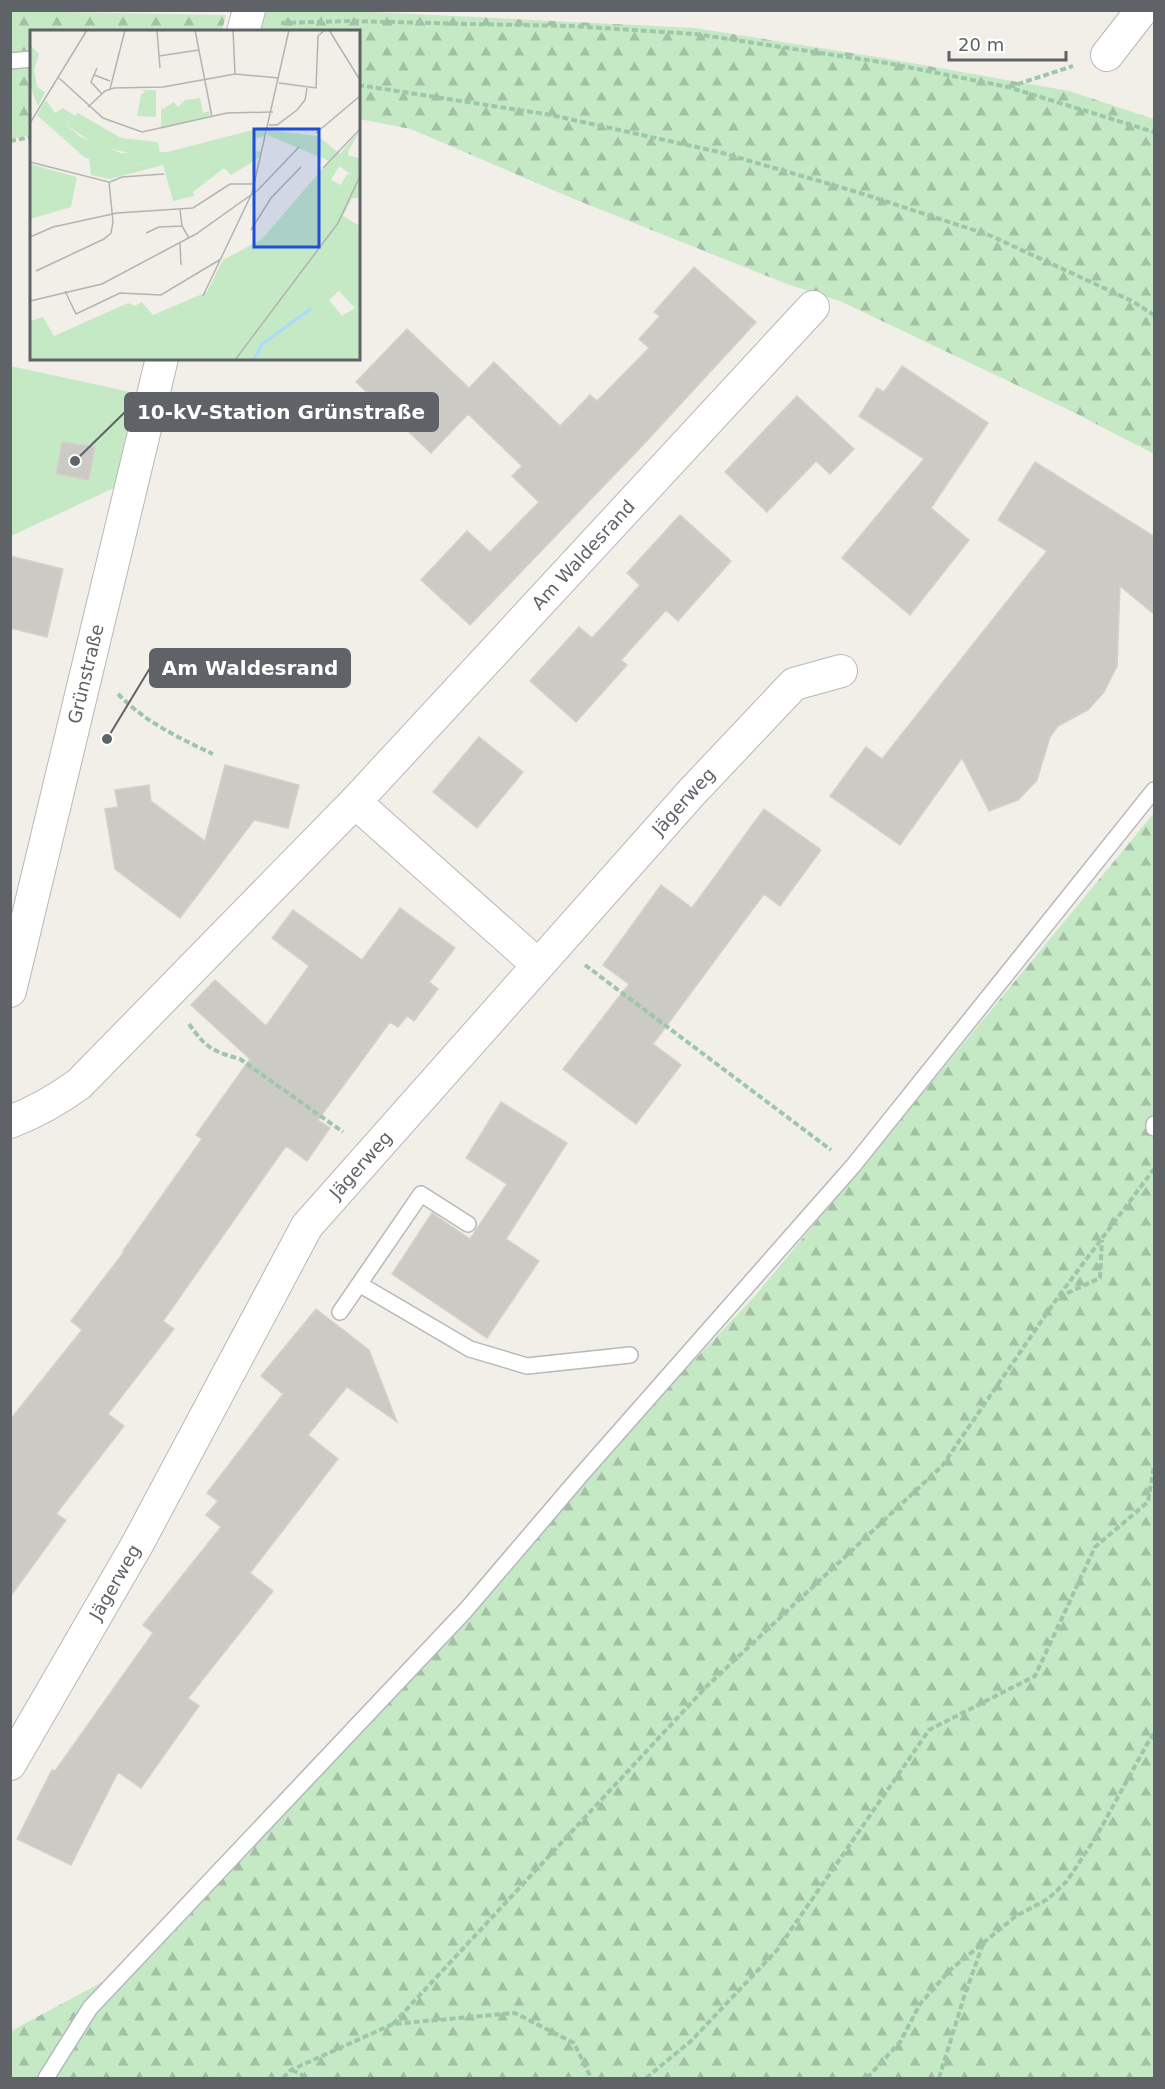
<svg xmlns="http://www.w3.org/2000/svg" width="1165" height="2089" font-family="'DejaVu Sans',sans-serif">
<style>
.forest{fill:url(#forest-firs)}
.garden{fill:#c5e8c5}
.building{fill:#cccac5;stroke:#d6d1c6;stroke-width:1.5}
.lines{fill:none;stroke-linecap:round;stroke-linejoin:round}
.lane-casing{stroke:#b5b8bc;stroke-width:18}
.street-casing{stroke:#b5b8bc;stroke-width:34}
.path{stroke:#9cc7a9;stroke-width:4;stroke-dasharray:6 3;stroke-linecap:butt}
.lane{stroke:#fff;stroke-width:15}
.street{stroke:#fff;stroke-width:32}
.labels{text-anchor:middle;stroke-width:4.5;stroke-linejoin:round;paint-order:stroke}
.street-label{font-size:18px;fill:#5f6368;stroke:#fff}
.inset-river{fill:none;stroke:#aadaff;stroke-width:3}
.inset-road{fill:none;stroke:#b3b3b1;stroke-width:1.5}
.view{fill:#1d4ed8;fill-opacity:0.15;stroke:#1d4ed8;stroke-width:3}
.inset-edge{fill:none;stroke:#5f6368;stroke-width:3}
.leader{fill:none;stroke:#5f6368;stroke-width:2}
.callout-dot{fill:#5f6368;stroke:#fff;stroke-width:2}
.callout{fill:#5f6368;stroke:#5f6368;stroke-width:2}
.callout-label{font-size:20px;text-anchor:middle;font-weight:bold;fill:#fff}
</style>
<defs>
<pattern id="forest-firs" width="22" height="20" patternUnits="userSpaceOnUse" patternTransform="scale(1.5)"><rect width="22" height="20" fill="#c5e8c5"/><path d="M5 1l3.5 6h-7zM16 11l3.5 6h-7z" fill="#a3c0a4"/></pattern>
</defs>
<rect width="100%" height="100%" fill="#f1efe8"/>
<!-- forest -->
<path class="forest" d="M254,10L354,11L695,28L889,59L1069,91L1154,119V454L1073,412L840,301L787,284L574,199L411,129L359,119L358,32H250Z
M11,11L226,15L222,31L32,32L31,135L11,139Z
M1154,813V2078H11V2031L145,1959L582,1479L754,1297Z"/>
<!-- garden -->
<path class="garden" d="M10,366L140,394L116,487L11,536Z"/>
<!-- building -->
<path class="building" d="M694,267L756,322L643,445L470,625L421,580L467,531L490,552L539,502L512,476L522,466L468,414L431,453L356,382L407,329L469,388L494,362L560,426L590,395L597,401L649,348L639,339L660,316L654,312Z
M902,366L988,423L931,508L969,540L910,615L842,558L924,459L859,416L877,388L884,392Z
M797,396L854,449L830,474L816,461L767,512L725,472Z
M62,442L95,447L89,480L56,474Z
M1035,462L1155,537V615L1120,586L1117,666L1104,692L1088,710L1058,726L1050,737L1037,780L1018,800L989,811L962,758L900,845L830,796L866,747L882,759L1047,551L998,520Z
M680,515L731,561L678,621L666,610L621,660L627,665L576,722L530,681L579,627L592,638L615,613L640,585L627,573Z
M10,556L63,569L47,637L10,628Z
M479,737L523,772L477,828L433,792Z
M225,765L299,785L288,828L254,820L180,918L115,869L105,809L118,807L115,790L149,785L151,801L205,841Z
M764,809L821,850L780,906L764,894L653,1044L681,1065L636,1124L563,1069L629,984L603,965L661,885L692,908Z
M400,908L455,948L429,982L438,989L414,1021L407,1016L398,1027L390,1022L318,1120L330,1128L307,1161L286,1146L163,1321L174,1329L108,1414L124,1426L56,1514L66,1520L10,1597V1420L82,1330L71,1321L124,1252L123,1251L202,1139L196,1135L250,1059L191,1005L215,980L266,1026L309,966L272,938L293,910L362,960Z
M501,1102L567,1143L506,1239L539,1261L487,1338L392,1274L432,1213L470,1239L507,1184L466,1158Z
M316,1309L369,1350L397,1422L347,1387L308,1435L338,1459L250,1573L273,1591L188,1698L199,1706L141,1788L118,1772L71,1865L17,1839L52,1770L55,1771L153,1633L143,1625L221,1527L206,1515L218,1501L207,1493L283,1394L261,1376Z"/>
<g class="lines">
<defs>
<path id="lane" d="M10,61L32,59
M1154,1124V1128
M359,1284L470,1349L527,1366L630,1355
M340,1312L421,1194L468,1224
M46,2078L90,2008L465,1611L581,1475L853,1166L1154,790"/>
<g id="street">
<path d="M243,32L249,10"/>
<path d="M1107,55L1142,10"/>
<path d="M355,802L538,965"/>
<path id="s1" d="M10,991L162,358"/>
<path id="s2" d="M10,1122C36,1112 57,1100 79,1084L355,802L813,307"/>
<path id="s3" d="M10,1764L138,1543L307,1226L692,792L794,684L841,671"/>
</g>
</defs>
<!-- lane casing -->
<use href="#lane" class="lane-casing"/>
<!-- street casing -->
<use href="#street" class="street-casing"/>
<!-- path -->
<path class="path" d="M281,23L349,21L472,24L571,26L695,34L887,63L1008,87L1154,132
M358,85L551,115L719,152L857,192L989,235L1132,301L1154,315
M1009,87L1073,66
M10,141L32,137
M118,694C145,722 179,738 213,754
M585,965L831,1150
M189,1024C206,1048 212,1051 240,1059L343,1132
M1059,1297L1100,1278L1102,1240
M393,2024L707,1686L942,1466L1058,1297L1154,1169
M292,2070L308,2078
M283,2078L291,2070L393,2024L515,2013L574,2043L591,2078
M646,2078L691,2041L777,1950L929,1730L1035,1676L1095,1547L1148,1502L1154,1466
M867,2078L900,2042L920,2004L950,1970L1016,1916L1048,1899L1067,1881L1096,1837L1147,1744L1154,1734
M939,2078L964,1997L984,1941"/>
<!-- lane -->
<use href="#lane" class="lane"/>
<!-- street -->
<use href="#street" class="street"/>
</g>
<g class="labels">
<!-- street labels -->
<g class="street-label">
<text dy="6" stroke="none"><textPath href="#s2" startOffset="810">Am Waldesrand</textPath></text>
<text dy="6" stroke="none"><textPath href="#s1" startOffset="326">Grünstraße</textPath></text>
<text dy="6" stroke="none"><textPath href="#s3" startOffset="1182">Jägerweg</textPath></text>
<text dy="6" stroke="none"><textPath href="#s3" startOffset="696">Jägerweg</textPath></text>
<text dy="6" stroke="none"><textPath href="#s3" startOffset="210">Jägerweg</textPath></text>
</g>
</g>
<!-- overview -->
<g transform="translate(30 30)">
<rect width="330" height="330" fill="#f1efe8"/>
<path d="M0,15L9,24L4,39L7,57L15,62L8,76L0,56ZM112,60H126V87L107,86L111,64L115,62ZM170,68L173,83L179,81L180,86L131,99V75L132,79L144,72L148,77L155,70Z" fill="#c5e8c5"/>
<path d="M16,70L25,83L33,78L45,86L36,95L51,107L91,123L137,122L223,100H236L235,106L206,114L204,110L133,133L101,135L55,128L7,85ZM238,100L288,106L310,124L330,100L301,150L311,155L317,144L322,145L326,136L330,138V168H322L313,186L330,196V330H0V291L13,287L24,306L98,273L105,276L112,272L123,285L177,262L193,230L232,209L299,131L237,105ZM309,261L325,278L312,286L299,270Z" fill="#c5e8c5" fill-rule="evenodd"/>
<path d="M330,102L318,121L319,126L330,128V138L326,136L322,145L309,136L317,120Z" fill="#c5e8c5"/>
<path d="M48,83L91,108L128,112L130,123L104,124L68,116L36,95ZM224,108L223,120L231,122L230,127L201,145L194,138L163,162L164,166L143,171L133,135L80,149L61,145L59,129L64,127L101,135L133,133L204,110L207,114ZM0,134L47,147L41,177L0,189Z" fill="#c5e8c5"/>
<path class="inset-river" d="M224,330L232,314L281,279"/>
<path class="inset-road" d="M127,0L130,38M165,0L182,87M203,0L205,44M299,0L330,50M129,26L169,20M67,38L64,45L80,51M64,45L61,52L72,64M29,48L73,88L112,102L197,83L243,82M249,53L286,58L288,6L295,0M80,59L95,0M58,77L75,61L84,58L133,57L205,44L249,48M0,93L57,0M239,95H247L267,80L275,70L277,58M286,103L330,66M0,132L79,152L83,192L81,203L74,209L6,241M293,138L330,99M80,152L92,147L134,144M150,180L152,196L159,208M221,200L241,168L271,137M116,203L129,197L152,196M0,207L23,197L87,183L163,178L200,154H224M150,213L151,235M35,261L46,284L90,263L131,265L191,229M173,266L222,163L259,0M0,271L72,254L166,204L228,160L269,117M205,330L308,193L330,146"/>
<path class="view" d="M224,99H289V217H224Z"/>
<rect width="330" height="330" class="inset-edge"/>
</g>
<!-- callouts -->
<path class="leader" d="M75 461L125 412M107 739L150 668"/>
<g class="callout-dot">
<circle cx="75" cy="461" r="6"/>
<circle cx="107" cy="739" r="6"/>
</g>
<g class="callout">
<rect x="125" y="393" width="313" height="38" rx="6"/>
<rect x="150" y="649" width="200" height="38" rx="6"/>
</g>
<g class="callout-label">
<text x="281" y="419">10-kV-Station Grünstraße</text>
<text x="250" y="675">Am Waldesrand</text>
</g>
<!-- border -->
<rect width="1165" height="2089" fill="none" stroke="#5f6368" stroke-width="24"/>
<!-- scale -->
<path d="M949 51v9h117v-9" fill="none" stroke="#5f6368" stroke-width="3"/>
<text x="958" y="51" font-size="18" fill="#5f6368" stroke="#ffffff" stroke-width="4.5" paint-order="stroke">20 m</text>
</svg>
